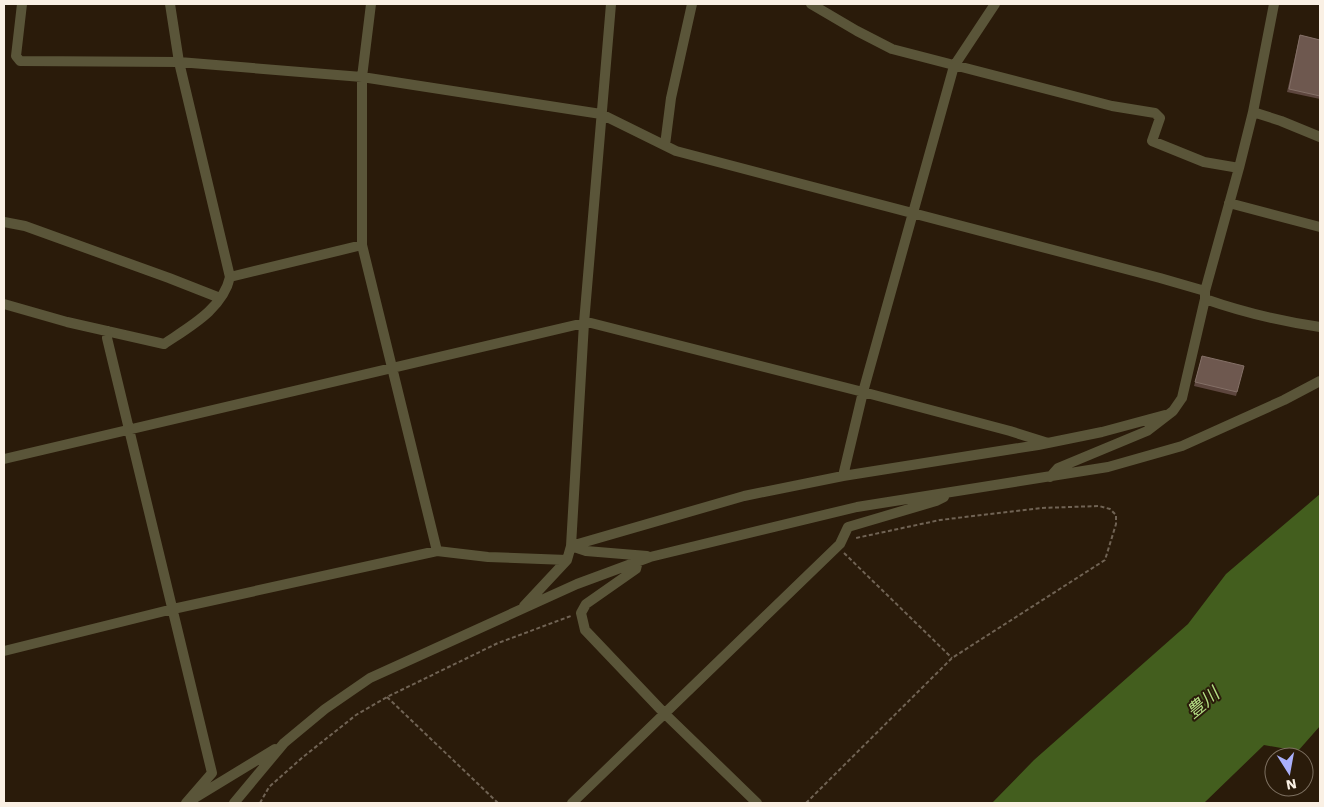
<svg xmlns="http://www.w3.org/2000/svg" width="1324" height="807" font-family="'Work Sans','Noto Sans JP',sans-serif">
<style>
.water{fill:#435e1e}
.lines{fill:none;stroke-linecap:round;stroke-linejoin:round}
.path{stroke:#706354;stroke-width:2;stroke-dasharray:4 2.5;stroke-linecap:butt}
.street{stroke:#5a5539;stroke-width:10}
.wall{fill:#5d463e}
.building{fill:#6e584f;stroke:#847067}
.labels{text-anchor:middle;stroke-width:4;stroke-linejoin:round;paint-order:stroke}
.water-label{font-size:18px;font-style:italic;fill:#b4de84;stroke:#2a1b0a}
</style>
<rect width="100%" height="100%" fill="#2a1b0a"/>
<!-- water -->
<path class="water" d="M1320,494V726L1298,751L1264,745L1204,803H992L1034,760L1188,624L1226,574Z"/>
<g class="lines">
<!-- path -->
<path class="path" d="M844,553L952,658
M387,697L498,803
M260,803L269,787L303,757L356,715L387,697L498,643L571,616
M806,803L952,658L1105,560L1116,524V515L1110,509L1099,506L1041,508L940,520L856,538"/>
<!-- street -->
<path class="street" d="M22,4L16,56L20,61L179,62L362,77L601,114L676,151L1160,278L1205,291V299L1182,398L1173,411L1147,431L1058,468L1050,477
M371,4L362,77V245L437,551
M811,4L857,31L892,49L1112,106L1155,113L1160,118L1152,141L1204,162L1239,168
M1253,112L1281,121L1320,137
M665,145L671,98L692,4
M1229,203L1320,227
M4,222L25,226L169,278L220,298
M230,277L362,245
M1205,291L1239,168L1253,112L1274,4
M1205,299C1245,313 1279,321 1320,327
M4,304L67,322L164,344C189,327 223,309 230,277L179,62L170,4
M108,331L107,338L212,773L186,803
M4,459L584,323H591L863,392L1010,431L1048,443
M843,476L863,392L954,66L995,4
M571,546L744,496L843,476L1038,445L1102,432L1165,415
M571,546L586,551L647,556
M638,561L636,569L586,604L581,613L585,630L664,713L757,803
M524,606L567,560L571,546L584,323L611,4
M4,651L173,609L437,551L488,557L567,560
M193,799L275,749
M234,803L284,743L325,709L370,678L577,584L650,557L857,507L1108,467L1182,446L1284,400L1320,381
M572,803L840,544L848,527L936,501L944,497"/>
</g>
<!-- wall -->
<path class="wall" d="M1300,35L1320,40V99L1287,92Z
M1202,356L1237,392L1236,396L1194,386Z"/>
<!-- building -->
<path class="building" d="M1300,35L1320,40V96L1289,89Z
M1202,356L1244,366L1237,392L1195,382Z"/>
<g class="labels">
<!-- water labels -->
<g class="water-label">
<text transform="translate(1203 703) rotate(-40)" y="6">豊川</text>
</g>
</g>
<!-- border -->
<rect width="1324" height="807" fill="none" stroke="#faf0e4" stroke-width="10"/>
<!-- north arrow -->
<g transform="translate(1289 772) rotate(169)"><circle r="24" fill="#2a1b0a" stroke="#7d7061"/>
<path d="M0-4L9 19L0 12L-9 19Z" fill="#aab0fb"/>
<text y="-8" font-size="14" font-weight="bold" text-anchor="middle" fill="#faf0e4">N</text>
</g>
</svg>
